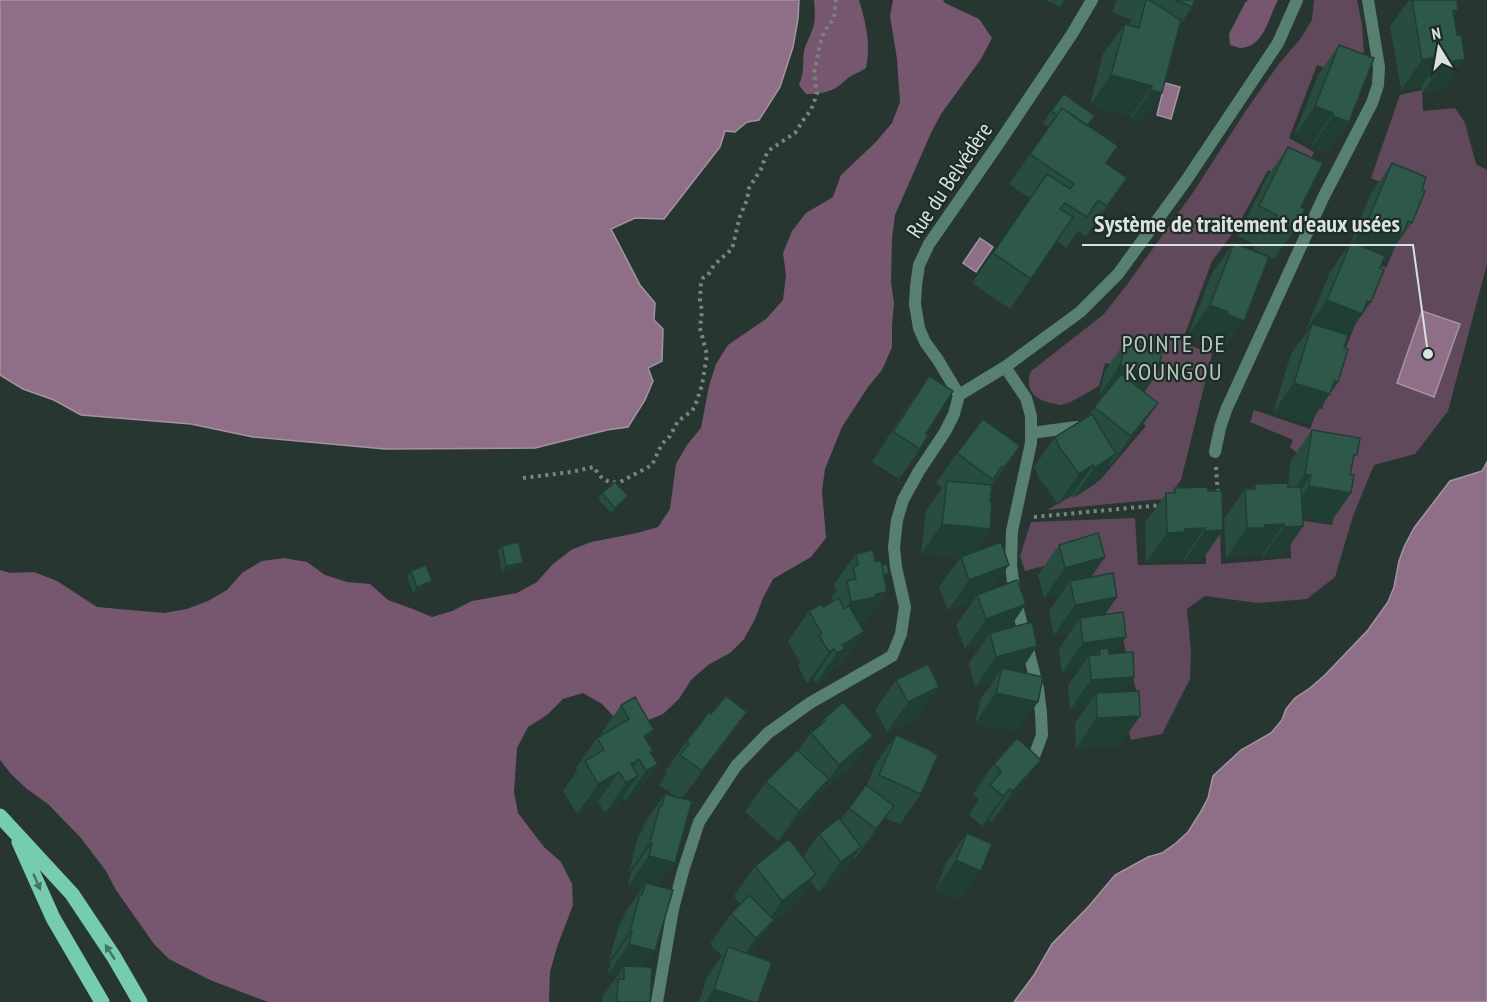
<svg xmlns="http://www.w3.org/2000/svg" width="1487" height="1002" font-family="'PT Sans Narrow',sans-serif">
<style>
.green{fill:#60495a}
.forest{fill:#76576f}
.water{fill:#8f6f88;stroke:#a592a2;stroke-width:1.5}
.lines{fill:none;stroke-linecap:round;stroke-linejoin:round}
.path{stroke:#798580;stroke-width:4;stroke-dasharray:3 4.5;stroke-linecap:butt}
.lane{stroke:#588071;stroke-width:12}
.street{stroke:#588071;stroke-width:12}
.primary{stroke:#76cdae;stroke-width:15}
.wall{fill:#284c3f}
.shaded-wall{fill:#203e33}
.building{fill:#2e5849;stroke:#203e33;stroke-width:1.5}
.oneway{fill:#467464}
.labels{text-anchor:middle;stroke-width:4.5;stroke-linejoin:round;paint-order:stroke}
.street-label{font-size:22px;fill:#d9e2de;stroke:#1e2c27}
.neighbourhood-label{font-size:24px;letter-spacing:1.5px;fill:#b6c8c0;stroke:#1e2c27}
.leader{fill:none;stroke:#d9e2de;stroke-width:2}
.callout-dot{fill:#d9e2de;stroke:#1e2c27;stroke-width:2}
.callout-label{font-size:24px;text-anchor:middle;font-weight:bold;fill:#d9e2de;stroke:#1e2c27;stroke-width:4.5;stroke-linejoin:round;paint-order:stroke}
</style>
<rect width="100%" height="100%" fill="#283631"/>
<!-- green -->
<path class="green" d="M1314,0H1357L1362,25L1366,81L1317,65L1289,138L1314,152L1300,184L1268,170L1236,229L1212,261L1182,342L1212,354L1181,480L1177,485L1172,498L1047,510L1100,480L1146,426L1114,401L1145,371L1105,363L1099,386C1089,391 1071,404 1060,405C1058,405 1052,403 1050,403C1034,399 1024,389 1031,371L1103,315L1126,286L1194,191L1245,112L1278,65L1301,38L1312,20Z
M1422,90L1423,111L1455,108L1465,123L1476,164L1487,170V264L1448,411L1415,454L1374,465L1353,516L1335,577L1307,599L1258,603L1205,596L1187,609L1191,652L1190,679L1162,734L1131,740L1122,704L1138,697L1123,640L1106,636L1096,592L1084,555L1025,571L1020,556L1031,522L1135,518L1138,565L1206,564L1205,524H1220L1221,564L1291,558L1290,519L1332,525L1344,462L1298,454L1290,447L1293,440L1250,422L1254,410L1310,429L1318,408L1322,409L1334,369L1345,350L1373,279L1349,253L1386,268L1416,198L1371,178L1400,95Z"/>
<!-- forest -->
<path class="forest" d="M814,0H859C866,24 871,43 866,68C860,72 854,74 848,78C847,79 841,84 840,85C830,93 819,94 806,94L799,85C805,70 802,65 804,51C805,45 809,39 811,33C816,23 815,12 814,0Z
M893,0H943L945,3L979,19L992,38L981,59L941,114L931,133L895,215L892,238L891,282L894,303L892,325V347L882,370L868,387L842,427L825,469L822,491L826,538L811,557L773,579L763,598L755,619L744,639L730,653L708,665L691,680L679,699L663,714L639,724L618,721L602,704L583,693L563,699L547,715L528,727L517,748L514,792L518,813L544,847L561,862L572,884L573,905L557,947L550,972L549,1002H268L210,980L169,959L154,944L116,890L106,871L81,838L48,804L27,789L11,774L0,760V570L10,573L34,572L57,581L97,607L164,613L187,609L208,601L227,590L242,573L262,561L284,558L307,562L325,575L347,582L370,584L388,600L410,608L432,617L452,611L472,601L517,593L537,582L552,565L571,550L591,542L637,533L658,527L670,509L676,464L687,445L701,428L709,386L716,364L728,345L766,319L783,300L786,275L783,253L792,231L806,213L833,197L841,175L876,142L892,123L900,102L897,59L890,16Z
M1248,0H1278C1269,16 1264,48 1240,48C1237,47 1234,46 1230,45L1229,34L1245,3Z"/>
<!-- water -->
<path class="water" d="M0,0H799L798,19L793,47L780,87L759,120L747,122L735,132L725,131L720,147L664,219L635,218L611,229L640,285L655,303L654,320L663,329L662,361L648,368L653,381L645,400L628,427L607,430L535,448L385,449L253,437L191,424L81,415L54,400L23,389L0,375Z
M1165,83L1180,87L1171,119L1157,115Z
M980,238L993,247L976,272L963,263Z
M1422,311L1460,324L1434,397L1397,383Z
M1487,462V1002H1014L1034,975L1052,944L1089,906L1115,875L1148,857L1162,853L1176,843L1188,832L1200,813L1208,798L1213,776L1241,750L1271,733L1282,720L1286,709L1295,698L1310,688L1325,675L1368,630L1388,602L1394,587L1399,561L1404,547L1414,528L1450,481L1482,471Z"/>
<g class="lines">
<!-- path -->
<path class="path" d="M1216,467L1218,496
M523,478L571,472L594,467C600,478 607,484 620,482L652,465L662,444L670,436L678,421L692,411L695,406L702,385L707,355L700,328L702,311L700,300L701,283L703,278L708,275L714,265L732,249L740,216L747,200L749,188L761,169L767,153L771,149L795,133L804,119L811,110L817,94L814,73L820,44L824,32L834,18L836,0
M1034,517L1161,505"/>
<!-- lane -->
<path class="lane" d="M1031,433L1077,427"/>
<!-- street -->
<path class="street" d="M1005,367L1026,398L1031,416V443L1012,531L1011,565L1015,598L1038,689L1041,713L1042,735L1035,754L1027,767
M959,395L938,360L925,342L919,328L915,304L916,286L919,265L929,244L999,143L1072,34L1092,0
M1215,452L1220,428L1226,410L1323,198L1372,103L1378,85L1379,67L1368,0
M657,1002L673,909L683,871L699,822L736,766L768,733L810,703L892,656L901,634L905,607L896,567L894,547L897,520L903,500L919,471L945,432L954,414L959,395L1005,367L1080,312L1118,274L1185,182L1278,43L1297,0"/>
<!-- primary -->
<path class="primary" d="M0,816L72,894L114,957L140,1002
M19,842L53,918L102,1002"/>
</g>
<!-- wall -->
<path class="wall" d="M1045,0H1064L1060,7Z
M1117,0H1195L1192,7L1180,25L1141,123L1130,120L1131,116L1090,105L1103,54L1125,24L1128,25L1132,20L1112,12Z
M1409,0H1457L1444,89L1422,93L1421,87L1401,90L1390,27Z
M1339,45L1349,122L1328,152L1312,146V144L1294,136L1318,75Z
M1051,111L1088,126L1106,163L1127,178L1086,236L1078,231L1066,248L1057,241L1010,309L972,283L1030,198L1009,184L1049,127L1043,123Z
M1288,147L1301,207L1295,229L1274,259L1269,257L1223,351L1206,344L1207,342L1188,335L1212,273L1234,243L1269,257L1254,249L1256,245L1238,236L1267,177Z
M1392,163L1422,190L1412,223L1382,264L1350,333L1349,332L1347,335L1338,382L1309,424L1273,413L1291,354L1308,331L1306,330L1330,272L1351,242L1371,193Z
M1126,341L1157,374L1144,392L1137,433L1110,466L1109,465L1095,484L1073,498L1072,495L1058,504L1039,478L1034,467L1055,437L1087,417L1103,396L1099,395L1105,371Z
M929,376L926,434L920,449L899,479L872,462L908,406Z
M1312,430L1352,462L1350,475L1351,493L1330,523L1302,518L1303,526L1282,557H1263V554L1246,555L1244,558H1226L1224,519L1245,489H1252L1255,484L1288,483L1291,460Z
M1020,446L991,487L990,502V529L974,552L992,589L1026,604L1009,628L1037,646L1020,672L1017,732L975,723L981,698L992,683L975,687L969,663L984,642L965,649L956,625L973,601L948,610L939,587L960,558L921,554L926,511L942,488L936,483L957,453Z
M1175,488L1208,491L1202,560L1184,561V558L1167,559L1164,562L1146,563L1145,523L1166,493H1172Z
M602,493L624,502L611,513L598,499Z
M1059,545L1105,557L1091,577L1117,597L1105,615L1126,637L1114,654L1123,692L1140,716L1119,746L1076,748L1075,723L1085,709L1070,710L1068,685L1079,670L1062,673L1059,649L1070,632L1054,635L1049,611L1062,593L1044,598L1038,575Z
M502,546L519,569L502,572L498,551Z
M856,554L875,562L885,579L887,592L866,622L859,623L864,632L843,662L830,670L824,679L816,683L813,679L807,683L798,666L800,663L788,641L809,611L823,607L833,601L832,597L836,591L834,584Z
M411,571L428,587L413,593L407,577Z
M896,680L918,717L887,732L875,710Z
M621,705L646,741L653,751L651,753L658,764L636,794L625,801L623,798L617,806L605,813L598,802L577,814L563,791L577,771L576,768L597,738L600,736V735Z
M747,712L726,742L682,798L659,886L644,967L650,1002H602L603,996L617,976L608,974L611,962L609,961L619,925L623,919L625,913L641,889L628,886L631,873L629,872L638,836L643,830L644,824L665,794L675,796L659,785L667,774L665,772L686,742L711,714Z
M824,719L873,736L852,766L818,795L808,809L778,841L745,812L766,782L798,751L811,733L818,727Z
M896,735L921,794L900,824L885,818L855,859L853,858L840,877L819,892L811,882L795,904L772,922L753,950L749,954L758,1002H699L707,977L722,956L710,944L731,914L740,904L734,896L755,866L803,857L819,834L840,820L867,785L875,765Z
M994,764L1020,790L992,822L989,819L982,826L969,815L979,799L973,794Z
M967,833L960,901L935,890L946,863Z"/>
<!-- shaded-wall -->
<path class="shaded-wall" d="M1442,56L1421,87L1401,90L1422,60Z
M1465,59L1444,89L1422,93L1443,63Z
M1111,75L1152,86L1131,116L1090,105Z
M1151,90L1162,93L1141,123L1130,120Z
M1315,106L1333,113L1312,144L1294,136Z
M1333,116L1349,122L1328,152L1312,146Z
M1368,220L1403,234L1382,264L1347,251Z
M1327,300L1367,301L1371,302L1341,344L1312,324L1308,331L1306,330Z
M1210,305L1228,312L1207,342L1188,335Z
M1227,314L1244,321L1223,351L1206,344Z
M1120,365L1157,374L1136,404L1099,395Z
M1334,381L1338,382L1309,424L1273,413L1294,383Z
M1158,403L1137,433L1110,466L1131,436Z
M1020,446L999,477L983,498L1004,468Z
M1116,454L1095,484L1073,498L1094,468Z
M1093,465L1072,495L1058,504L1079,474Z
M1305,474L1311,475L1290,505L1284,504Z
M1309,486L1351,493L1330,523L1288,516Z
M628,496L624,502L611,513L615,508Z
M942,524L990,529L969,559L961,557L960,558L921,554Z
M1284,524L1263,554L1246,555L1244,558H1226L1247,528L1265,525Z
M1303,526L1282,557H1263L1284,527Z
M1205,528L1184,558L1167,559L1164,562L1146,563L1167,533L1185,529Z
M1223,530L1202,560L1184,561L1205,531Z
M1105,557L1084,587L1070,581L1062,593L1044,598L1065,568Z
M523,563L519,569L502,572L506,566Z
M1009,565L988,595H977L973,601L948,610L969,580Z
M432,581L428,587L413,593L417,587Z
M887,592L866,622L857,623L830,632L851,602L875,594Z
M1117,597L1096,627L1080,618L1070,632L1054,635L1075,605Z
M1026,604L1005,634L990,633L984,642L965,649L986,619Z
M864,632L843,662L830,670L824,679L816,683L842,645Z
M1126,637L1105,667L1100,655L1099,649L1090,663L1089,655L1079,670L1062,673L1083,643Z
M1037,646L1016,677L1002,668L992,683L975,687L996,657Z
M834,649L813,679L807,683L829,652Z
M1134,677L1113,707L1096,693L1085,709L1070,710L1091,680Z
M939,687L918,717L887,732L908,702Z
M996,693L1038,702L1017,732L975,723Z
M747,712L726,742L681,801L702,771Z
M1140,716L1119,746L1076,748L1097,718Z
M654,730L633,760L644,736Z
M873,736L852,766L818,795L839,765Z
M639,759L624,780L631,764Z
M1041,760L1020,790L992,822L1013,791Z
M658,764L636,794L625,801L646,771Z
M619,772L598,802L577,814L598,784Z
M638,776L617,806L605,813L626,783Z
M829,779L808,809L778,841L799,811Z
M1010,789L989,819L982,826L1003,796Z
M894,806L873,836L855,859L876,829Z
M650,842L652,843L631,873L629,872Z
M861,847L840,877L819,892L841,862Z
M649,856L675,863L654,893L646,883L641,889L628,886Z
M956,860L981,871L960,901L935,890Z
M816,874L795,904L772,922L753,950L735,968L782,901Z
M630,931H632L611,962L609,961Z
M629,944L655,951L634,981L624,966L617,976L608,974Z
M714,989L753,1002H705Z"/>
<!-- building -->
<path class="building" d="M1146,0H1149L1181,20L1162,93L1151,90L1152,86L1111,75L1125,24L1139,28Z
M1175,0H1195L1192,7Z
M1412,0H1457L1458,10L1453,11L1457,35H1461L1465,59L1443,63L1442,56L1422,60Z
M1339,45L1374,58L1349,122L1333,116V113L1315,106Z
M1064,94L1095,116L1087,126L1062,108L1057,115L1051,111Z
M1062,108L1118,146L1106,163L1127,178L1107,206L1098,200L1087,217L1065,203L1060,209L1073,217L1031,279L993,253L1047,174L1070,189L1074,184L1030,154Z
M1288,147L1323,163L1301,207L1305,209L1295,229L1275,219L1277,215L1259,206Z
M1392,163L1426,177L1422,190L1425,191L1412,223L1408,221L1403,234L1368,220Z
M1351,242L1385,256L1380,268L1384,270L1371,302L1367,301L1362,314L1327,300Z
M1234,243L1269,257L1244,321L1227,314L1228,312L1210,305Z
M1312,324L1348,335L1344,348L1348,349L1338,382L1334,381L1330,394L1294,383Z
M1126,341L1163,349L1157,374L1120,365Z
M1121,374L1158,403L1131,436L1094,407Z
M929,376L953,391L926,434L928,435L920,449L893,432Z
M1092,414L1116,454L1094,468L1093,465L1079,474L1060,448L1055,437Z
M983,419L1020,446L1004,468L1002,466L993,480L957,453Z
M1312,430L1360,438L1357,455H1354L1350,475H1354L1351,493L1309,486L1311,475L1305,474Z
M947,481L992,485L990,502H992L990,529L942,524Z
M615,482L628,496L615,508L602,493Z
M1288,483V487H1301L1303,526L1284,527V524L1265,525V528H1247L1245,489H1255V484Z
M1208,487V491H1222L1223,530L1205,531V528L1185,529V532L1167,533L1166,493H1175V488Z
M1098,533L1105,557L1065,568L1059,545Z
M519,542L523,563L506,566L502,546Z
M1001,542L1009,565L969,580L961,557Z
M873,550L875,562L881,561L887,592L875,594L876,597L851,602L847,581L856,579L853,567L858,565L856,554Z
M887,564L889,573L884,575L882,565Z
M426,565L432,581L417,587L411,571Z
M1113,573L1117,597L1075,605L1070,581Z
M1017,580L1026,604L986,619L977,595Z
M839,598L844,609L849,606L864,632L842,645L845,649L837,653L834,649L829,652L819,636L822,634L809,611L821,604L823,607Z
M1123,612L1126,637L1083,643L1080,618Z
M1032,622L1037,646L996,657L990,633Z
M1108,648L1109,654L1133,652L1134,677L1091,680L1089,655H1100L1099,649Z
M928,664L939,687L908,702L896,680Z
M1002,668L1043,677L1038,702L996,693Z
M1139,691L1140,716L1097,718L1096,693Z
M726,696L747,712L702,771L680,755L689,744L686,742L709,712L711,714Z
M635,697L654,730L644,736L653,751L650,752L658,764L646,771L639,759L631,764L638,776L626,783L619,772L598,784L585,761L604,750L597,738L629,719L621,705Z
M843,702L873,736L839,765L811,733L825,721L824,719Z
M896,735L932,751V752L938,755L921,794L879,775Z
M1017,738L1041,760L1013,791L1010,789L1003,796L990,785L1001,772L999,771L1000,769L994,764Z
M797,750L829,779L799,811L766,782Z
M866,785L894,806L876,829L849,808Z
M665,794L692,801L675,863L649,856L652,843L650,842L660,806H662Z
M839,818L861,847L841,862L819,834Z
M967,833L992,844L981,871L956,860Z
M789,839L816,874L782,901L755,866Z
M646,883L673,890L655,951L629,944L632,931H630L640,894L642,895Z
M749,895L774,920L756,938L731,914Z
M728,947L772,962L758,1002H753L714,989Z
M624,966L652,967L650,1002H617L618,979H624Z"/>
<!-- one-way arrows -->
<defs><path id="oneway-solid" d="M-6-.8H1V-3.2L6.5 0L1 3.2V.8H-6Z" transform="scale(1.5)"/></defs>
<g class="oneway">
<use href="#oneway-solid" transform="translate(37 882) rotate(66)"/>
<use href="#oneway-solid" transform="translate(110 952) rotate(-123)"/>
</g>
<g class="labels">
<!-- street labels -->
<g class="street-label">
<text transform="translate(949 180) rotate(-56)" y="8">Rue du Belvédère</text>
</g>
<!-- neighbourhood labels -->
<g class="neighbourhood-label">
<text x="1174" y="352">POINTE DE<tspan x="1174" dy="28">KOUNGOU</tspan></text>
</g>
</g>
<!-- callouts -->
<path class="leader" d="M1428 354L1413 245H1082"/>
<circle class="callout-dot" cx="1428" cy="354" r="6"/>
<g class="callout-label">
<text x="1247" y="232">Système de traitement d'eaux usées</text>
</g>
<!-- north arrow -->
<g transform="translate(1439 48) rotate(349)" stroke="#1e2c27" stroke-width="4.5" paint-order="stroke">
<path d="M0-4.5L10 22L0 15L-10 22Z" fill="#d9e2de"/>
<text y="-9" font-size="16" font-weight="bold" text-anchor="middle" fill="#d9e2de">N</text>
</g>
</svg>
